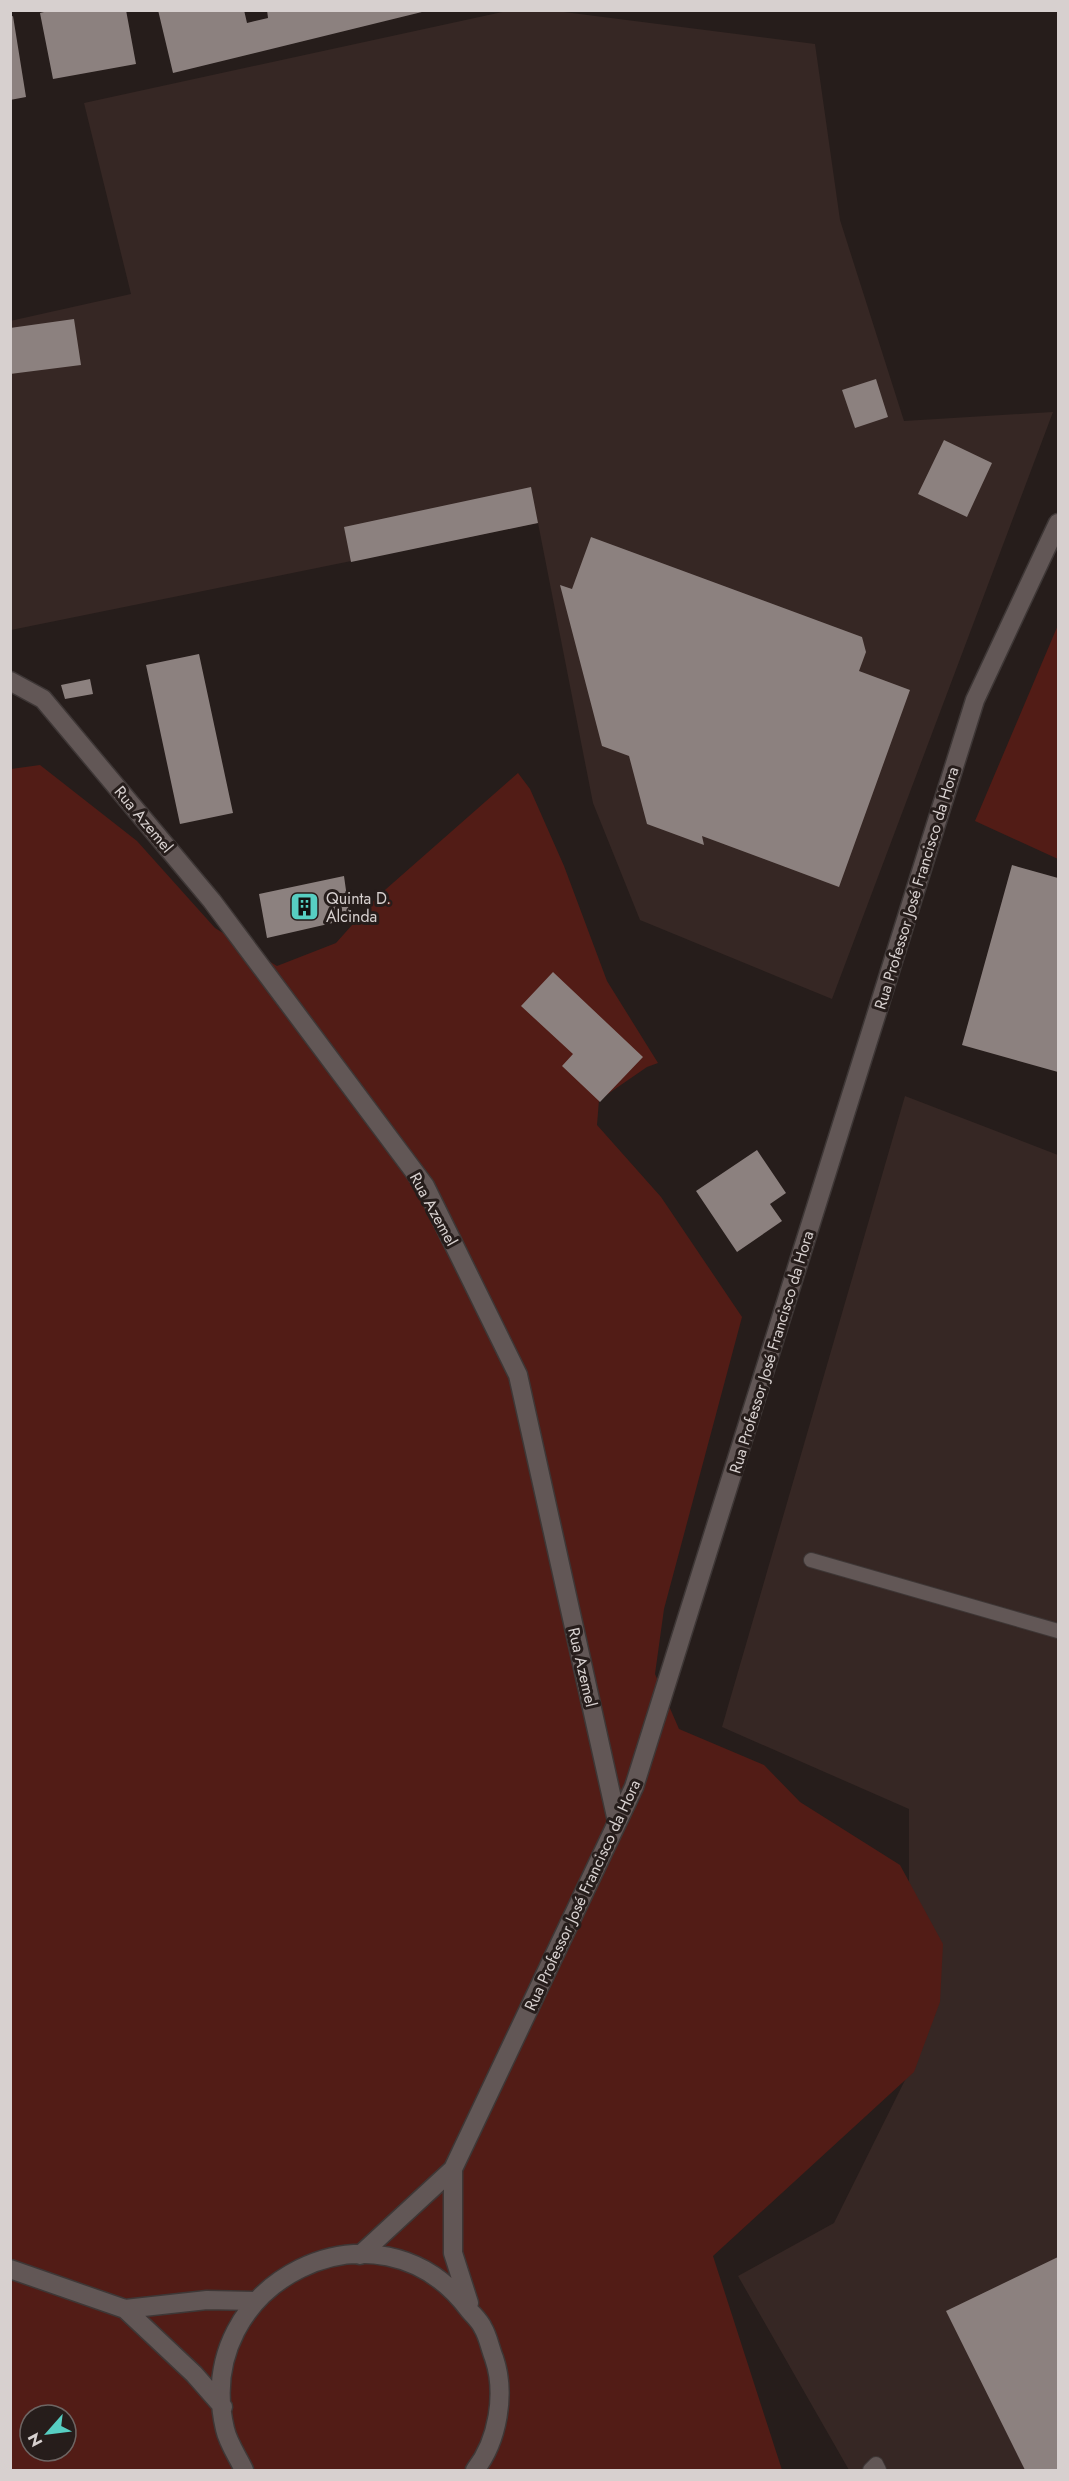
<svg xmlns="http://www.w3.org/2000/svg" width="1069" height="2481" font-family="Jost,sans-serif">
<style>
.built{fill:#362724}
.green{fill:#521c16;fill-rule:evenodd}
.building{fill:#8c817f}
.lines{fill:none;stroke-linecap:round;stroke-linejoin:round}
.service-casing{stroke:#3e3736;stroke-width:16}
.minor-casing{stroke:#3e3736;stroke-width:21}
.secondary-casing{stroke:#3e3736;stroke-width:21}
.service{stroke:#625756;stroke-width:14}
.minor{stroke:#625756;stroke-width:18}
.secondary{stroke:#625756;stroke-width:18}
.labels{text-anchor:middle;stroke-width:6;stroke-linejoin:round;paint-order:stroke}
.street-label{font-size:16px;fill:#d7d0cf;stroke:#261d1b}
.poi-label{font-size:16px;fill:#d7d0cf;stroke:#261d1b;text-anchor:start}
</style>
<rect width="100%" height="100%" fill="#261d1b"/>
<!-- built -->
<path class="built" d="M507,11H556L815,44L840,220L904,421L1053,412L832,999L640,920L593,803L538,523L11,630L10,321L131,294L84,103Z
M905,1096L1058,1155V2470H849L738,2276L834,2223L909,2072V1809L722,1727Z"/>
<!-- green -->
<path class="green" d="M1058,625V859L975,821Z
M40,765L137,841L215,928L277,966L336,943L377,897L518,773L530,789L564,866L607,981L658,1063L647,1067L599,1100L597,1125L661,1197L742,1317L664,1609L655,1674L679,1729L764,1765L800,1802L900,1865L943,1944L940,2002L914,2072L713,2256L782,2470H11V769ZM30,2415H66V2451H30Z"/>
<!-- building -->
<path class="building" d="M52,10H126L136,64L53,79L40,13Z
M158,10H244L247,23L268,18L267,10L426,11L173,73Z
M13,16L26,97L10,100V17Z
M74,319L81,365L10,374V328Z
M876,379L888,417L855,428L842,390Z
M944,440L992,463L967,517L918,494Z
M531,487L538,523L351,562L344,527Z
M591,537L862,637L866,652L859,671L910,690L839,887L702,836L704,845L647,824L629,756L602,746L560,585L572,589Z
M199,654L233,813L180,824L146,665Z
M90,679L93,694L65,699L61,685Z
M1012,865L1058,878V1072L962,1045Z
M344,876L350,919L267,938L259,894Z
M553,972L643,1057L600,1102L562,1066L573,1054L521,1006Z
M757,1150L786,1193L770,1204L782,1221L737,1252L696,1191Z
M1058,2257V2470H1025L946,2311Z"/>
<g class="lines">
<defs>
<path id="service" d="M811,1560L1058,1631
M870,2470L876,2464L879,2470"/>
<path id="minor" d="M10,681L43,699L212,901L425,1186L518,1375L617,1821"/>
<path id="secondary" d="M453,2169V2253L469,2303
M360,2255L453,2169L634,1787L975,700L1058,523
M10,2269L125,2309L194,2374L223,2407
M125,2309L207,2300L254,2301
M244,2470C238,2457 228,2443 225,2429C190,2282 379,2188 469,2310C474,2316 480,2321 483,2328C488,2336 490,2348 494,2358C506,2393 498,2441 475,2470"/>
</defs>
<!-- service casing -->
<use href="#service" class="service-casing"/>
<!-- minor casing -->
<use href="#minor" class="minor-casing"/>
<!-- secondary casing -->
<use href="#secondary" class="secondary-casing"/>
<!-- service -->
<use href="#service" class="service"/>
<!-- minor -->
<use href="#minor" class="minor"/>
<!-- secondary -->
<use href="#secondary" class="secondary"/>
</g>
<!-- icons -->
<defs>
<symbol id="building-square" viewBox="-11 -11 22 22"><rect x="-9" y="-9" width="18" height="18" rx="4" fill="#57cec2" stroke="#261d1b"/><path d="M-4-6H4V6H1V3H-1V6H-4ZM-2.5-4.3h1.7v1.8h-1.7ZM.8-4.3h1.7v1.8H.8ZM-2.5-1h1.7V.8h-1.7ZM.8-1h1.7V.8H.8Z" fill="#111"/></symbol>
</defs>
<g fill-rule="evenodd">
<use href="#building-square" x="288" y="890" width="33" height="33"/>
</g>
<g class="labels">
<!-- street labels -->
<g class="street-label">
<text transform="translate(144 819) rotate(50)" y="6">Rua Azemel</text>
<text transform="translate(916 888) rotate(-73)" y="6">Rua Professor José Francisco da Hora</text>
<text transform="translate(434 1209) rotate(61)" y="6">Rua Azemel</text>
<text transform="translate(771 1352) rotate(-73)" y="6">Rua Professor José Francisco da Hora</text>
<text transform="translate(583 1667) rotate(77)" y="6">Rua Azemel</text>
<text transform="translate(582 1895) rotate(-65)" y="6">Rua Professor José Francisco da Hora</text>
</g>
<!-- poi labels -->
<g class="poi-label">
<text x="326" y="904">Quinta D.<tspan x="326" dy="18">Alcinda</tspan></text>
</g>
</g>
<!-- border -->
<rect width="1069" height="2481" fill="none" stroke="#d7d0cf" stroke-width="24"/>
<!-- north arrow -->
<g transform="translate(48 2433) rotate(242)"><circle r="28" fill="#261d1b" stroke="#6d6563" stroke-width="1.5"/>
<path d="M0-4.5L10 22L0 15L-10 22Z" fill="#57cec2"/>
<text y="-9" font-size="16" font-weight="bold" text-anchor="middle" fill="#d7d0cf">N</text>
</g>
</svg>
